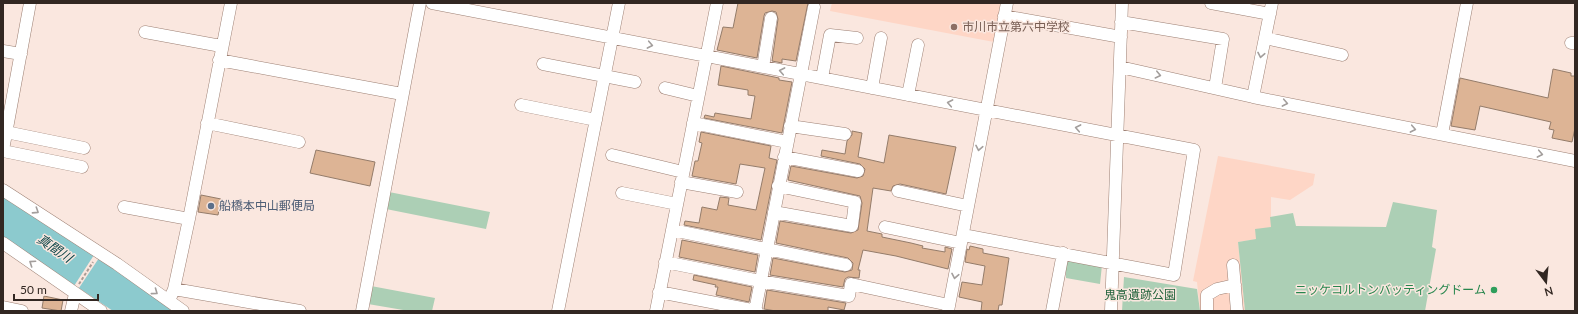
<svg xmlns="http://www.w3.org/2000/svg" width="1578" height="314" font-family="Lato,'Noto Sans JP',sans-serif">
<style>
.built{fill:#fed6c6}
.green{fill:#accfb5}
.water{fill:#8ccace}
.pier{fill:#fae7df}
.building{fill:#ddb495;stroke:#947c6a}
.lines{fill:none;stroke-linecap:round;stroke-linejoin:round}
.minor-casing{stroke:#9d8074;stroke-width:13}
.path{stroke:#ab9b94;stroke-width:2;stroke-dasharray:3 2;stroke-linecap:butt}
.minor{stroke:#fff;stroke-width:12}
.oneway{stroke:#a39e9c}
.education-dot{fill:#8d6e63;stroke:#fae7df;stroke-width:1.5}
.service-dot{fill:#5c6f8a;stroke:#fae7df;stroke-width:1.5}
.leisure-dot{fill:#2e9e5b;stroke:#fae7df;stroke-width:1.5}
.labels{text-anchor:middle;stroke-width:3;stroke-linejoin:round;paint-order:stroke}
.education-label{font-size:12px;fill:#785e54;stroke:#fae7df;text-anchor:start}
.service-label{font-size:12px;fill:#4e5e75;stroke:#fae7df;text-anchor:start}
.leisure-label{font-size:12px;fill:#27864d;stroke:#fae7df;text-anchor:end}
.park-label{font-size:12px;fill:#21633b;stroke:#fae7df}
.water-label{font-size:13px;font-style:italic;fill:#0d474a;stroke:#fae7df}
</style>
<rect width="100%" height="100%" fill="#fae7df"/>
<!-- built -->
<path class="built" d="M832,3H1002L994,42L830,11Z
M1218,156L1315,174L1313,185L1290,200L1271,197V227L1257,239L1238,242L1245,311H1200L1197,282L1193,281Z"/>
<!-- green -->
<path class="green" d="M389,192L490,212L486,229L386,209Z
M1393,202L1437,210L1432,247L1436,249L1425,311H1245L1238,242L1256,239L1255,229L1271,227L1270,217L1293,213L1296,226L1386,227Z
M1065,259L1102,265L1100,284L1066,278Z
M1124,277L1197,289L1200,311H1122Z
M371,286L435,298L432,311H409L368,304Z"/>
<!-- water -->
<path class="water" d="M3,195L176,311H113L3,237Z"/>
<!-- pier -->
<path class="pier" d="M94,255L99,258L79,288L74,286Z"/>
<!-- building -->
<path class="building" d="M738,3H808L796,61L782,59V63L772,61L778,19L776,12L772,11L765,13L764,16L757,58L717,50L723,27L733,28Z
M721,66L779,78V80L792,82L782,133L704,118L705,115L714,117L715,113L751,119L755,96L748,95V90L718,85Z
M1553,69L1571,73V76H1575V128L1572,142L1552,138L1554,130L1549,129L1551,122L1480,106L1475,130L1451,126L1460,78L1548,98Z
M852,131L862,133L858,157L884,163L889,135L956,147L946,194L900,184L893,186L891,191L873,188L867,231L882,234V237L911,243L923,246L922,248L945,252V247L952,249L948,269L896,256L863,250L858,270H860L859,278L848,277L845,279L843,287L770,275L773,258L845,272L852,270L853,263L848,258L776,243L780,221L851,233L858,230L862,203L860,196L788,180L791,166L857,178L863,176L865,169L860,164L821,156L822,150L845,154L847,141L852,135Z
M701,132L771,146L769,158L777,160L761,240L684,225L685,221L699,223L702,207L717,210L720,197L729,198L728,205L756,210L765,168L740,164L736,184L692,176L695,161H698L702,143L699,142Z
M316,150L375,162L370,186L310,173Z
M201,195L221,199L218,215L198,212Z
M682,240L758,255L755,272L679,257Z
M970,246L983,249V253L1009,258L1002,305H999L998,311H981L982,302L959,297L962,282L982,285L985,266L965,262L967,249L969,250Z
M694,275L752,287L749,302L716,295L718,287H715L716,285L693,280Z
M767,290L846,303L844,310L828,307V311H776L764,309Z
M44,296L63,300L61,311L42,308Z"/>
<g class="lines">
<defs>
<path id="minor" d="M432,3L1194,150L1174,275L963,235
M1211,3L1270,14
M1004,16L1121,37
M1121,22L1223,39L1215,88
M145,32L221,46
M1265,38L1342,55
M1571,43H1575
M3,51L21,54
M219,60L402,94
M543,64L635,82
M763,67L771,18
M1120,67L1253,97L1575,161
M822,78L830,35L857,38
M665,88L698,96
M872,88L881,38
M908,95L918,45
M1253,97L1272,3
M521,105L596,120
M207,123L299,142
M693,123L787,142
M790,126L845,134
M6,132L84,148
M1442,134L1467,3
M3,150L30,3
M3,151L82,167
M612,155L683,172
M784,157L858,171
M681,182L737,192
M3,190L117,264L183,311
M898,191L968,206
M622,193L677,204
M124,207L189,219
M774,212L852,226L855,202L778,186
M885,227L961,243
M672,230L846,265
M3,243L101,311
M665,262L760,281L849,296L851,284L949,305
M1233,265L1237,311
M174,289L300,311
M659,292L757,311
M169,301L174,289L189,219L231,3
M3,307L22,311
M71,311L75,294
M362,311L420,3
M558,311L619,3
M656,311L717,3
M755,311L814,7
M948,311L1007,3
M1052,311L1063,253
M1111,311L1122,3
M1207,311V295L1217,289L1235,285"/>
</defs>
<!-- minor casing -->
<use href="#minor" class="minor-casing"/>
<!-- path -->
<path class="path" d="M79,284L93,262"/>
<!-- minor -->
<use href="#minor" class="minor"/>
</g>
<!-- one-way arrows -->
<defs><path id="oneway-chevron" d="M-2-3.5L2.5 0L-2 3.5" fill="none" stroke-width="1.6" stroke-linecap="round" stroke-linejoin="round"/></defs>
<g class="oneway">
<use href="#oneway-chevron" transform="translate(650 45) rotate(11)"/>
<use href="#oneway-chevron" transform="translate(1261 55) rotate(101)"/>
<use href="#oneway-chevron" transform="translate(782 71) rotate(-169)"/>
<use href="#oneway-chevron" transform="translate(1158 75) rotate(13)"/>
<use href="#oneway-chevron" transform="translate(950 103) rotate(-169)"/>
<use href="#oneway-chevron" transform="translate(1285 103) rotate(11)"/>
<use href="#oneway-chevron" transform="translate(1078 128) rotate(-169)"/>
<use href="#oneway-chevron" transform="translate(1413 129) rotate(11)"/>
<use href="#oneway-chevron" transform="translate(979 148) rotate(101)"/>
<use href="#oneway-chevron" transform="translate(1540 154) rotate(11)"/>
<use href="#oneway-chevron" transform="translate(36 211) rotate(33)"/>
<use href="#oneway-chevron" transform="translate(32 263) rotate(-146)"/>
<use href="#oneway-chevron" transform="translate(955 276) rotate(101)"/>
<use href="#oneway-chevron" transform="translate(155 292) rotate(36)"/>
</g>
<!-- markers -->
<circle class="education-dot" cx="954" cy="27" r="4"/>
<circle class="service-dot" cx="211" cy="206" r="4"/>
<circle class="leisure-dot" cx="1494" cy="290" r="4"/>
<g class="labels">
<!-- education labels -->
<g class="education-label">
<text x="962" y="31">市川市立第六中学校</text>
</g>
<!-- service labels -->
<g class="service-label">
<text x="219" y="210">船橋本中山郵便局</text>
</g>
<!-- leisure labels -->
<g class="leisure-label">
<text x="1486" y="294">ニッケコルトンバッティングドーム</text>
</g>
<!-- park labels -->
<g class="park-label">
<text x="1140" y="299">鬼高遺跡公園</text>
</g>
<!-- water labels -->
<g class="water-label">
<text transform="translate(55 248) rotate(34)" y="5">真間川</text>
</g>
</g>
<!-- border -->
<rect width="1578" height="314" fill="none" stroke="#322722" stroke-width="8"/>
<!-- north arrow -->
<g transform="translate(1546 282) rotate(164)" stroke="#fae7df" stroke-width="3" paint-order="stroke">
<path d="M0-3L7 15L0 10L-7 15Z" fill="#322722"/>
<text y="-6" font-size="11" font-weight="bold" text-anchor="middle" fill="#322722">N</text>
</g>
<!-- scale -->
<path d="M14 294v6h84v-6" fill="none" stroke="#322722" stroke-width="2"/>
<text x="20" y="294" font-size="12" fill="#322722" stroke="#fae7df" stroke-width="3" paint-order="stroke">50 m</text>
</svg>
